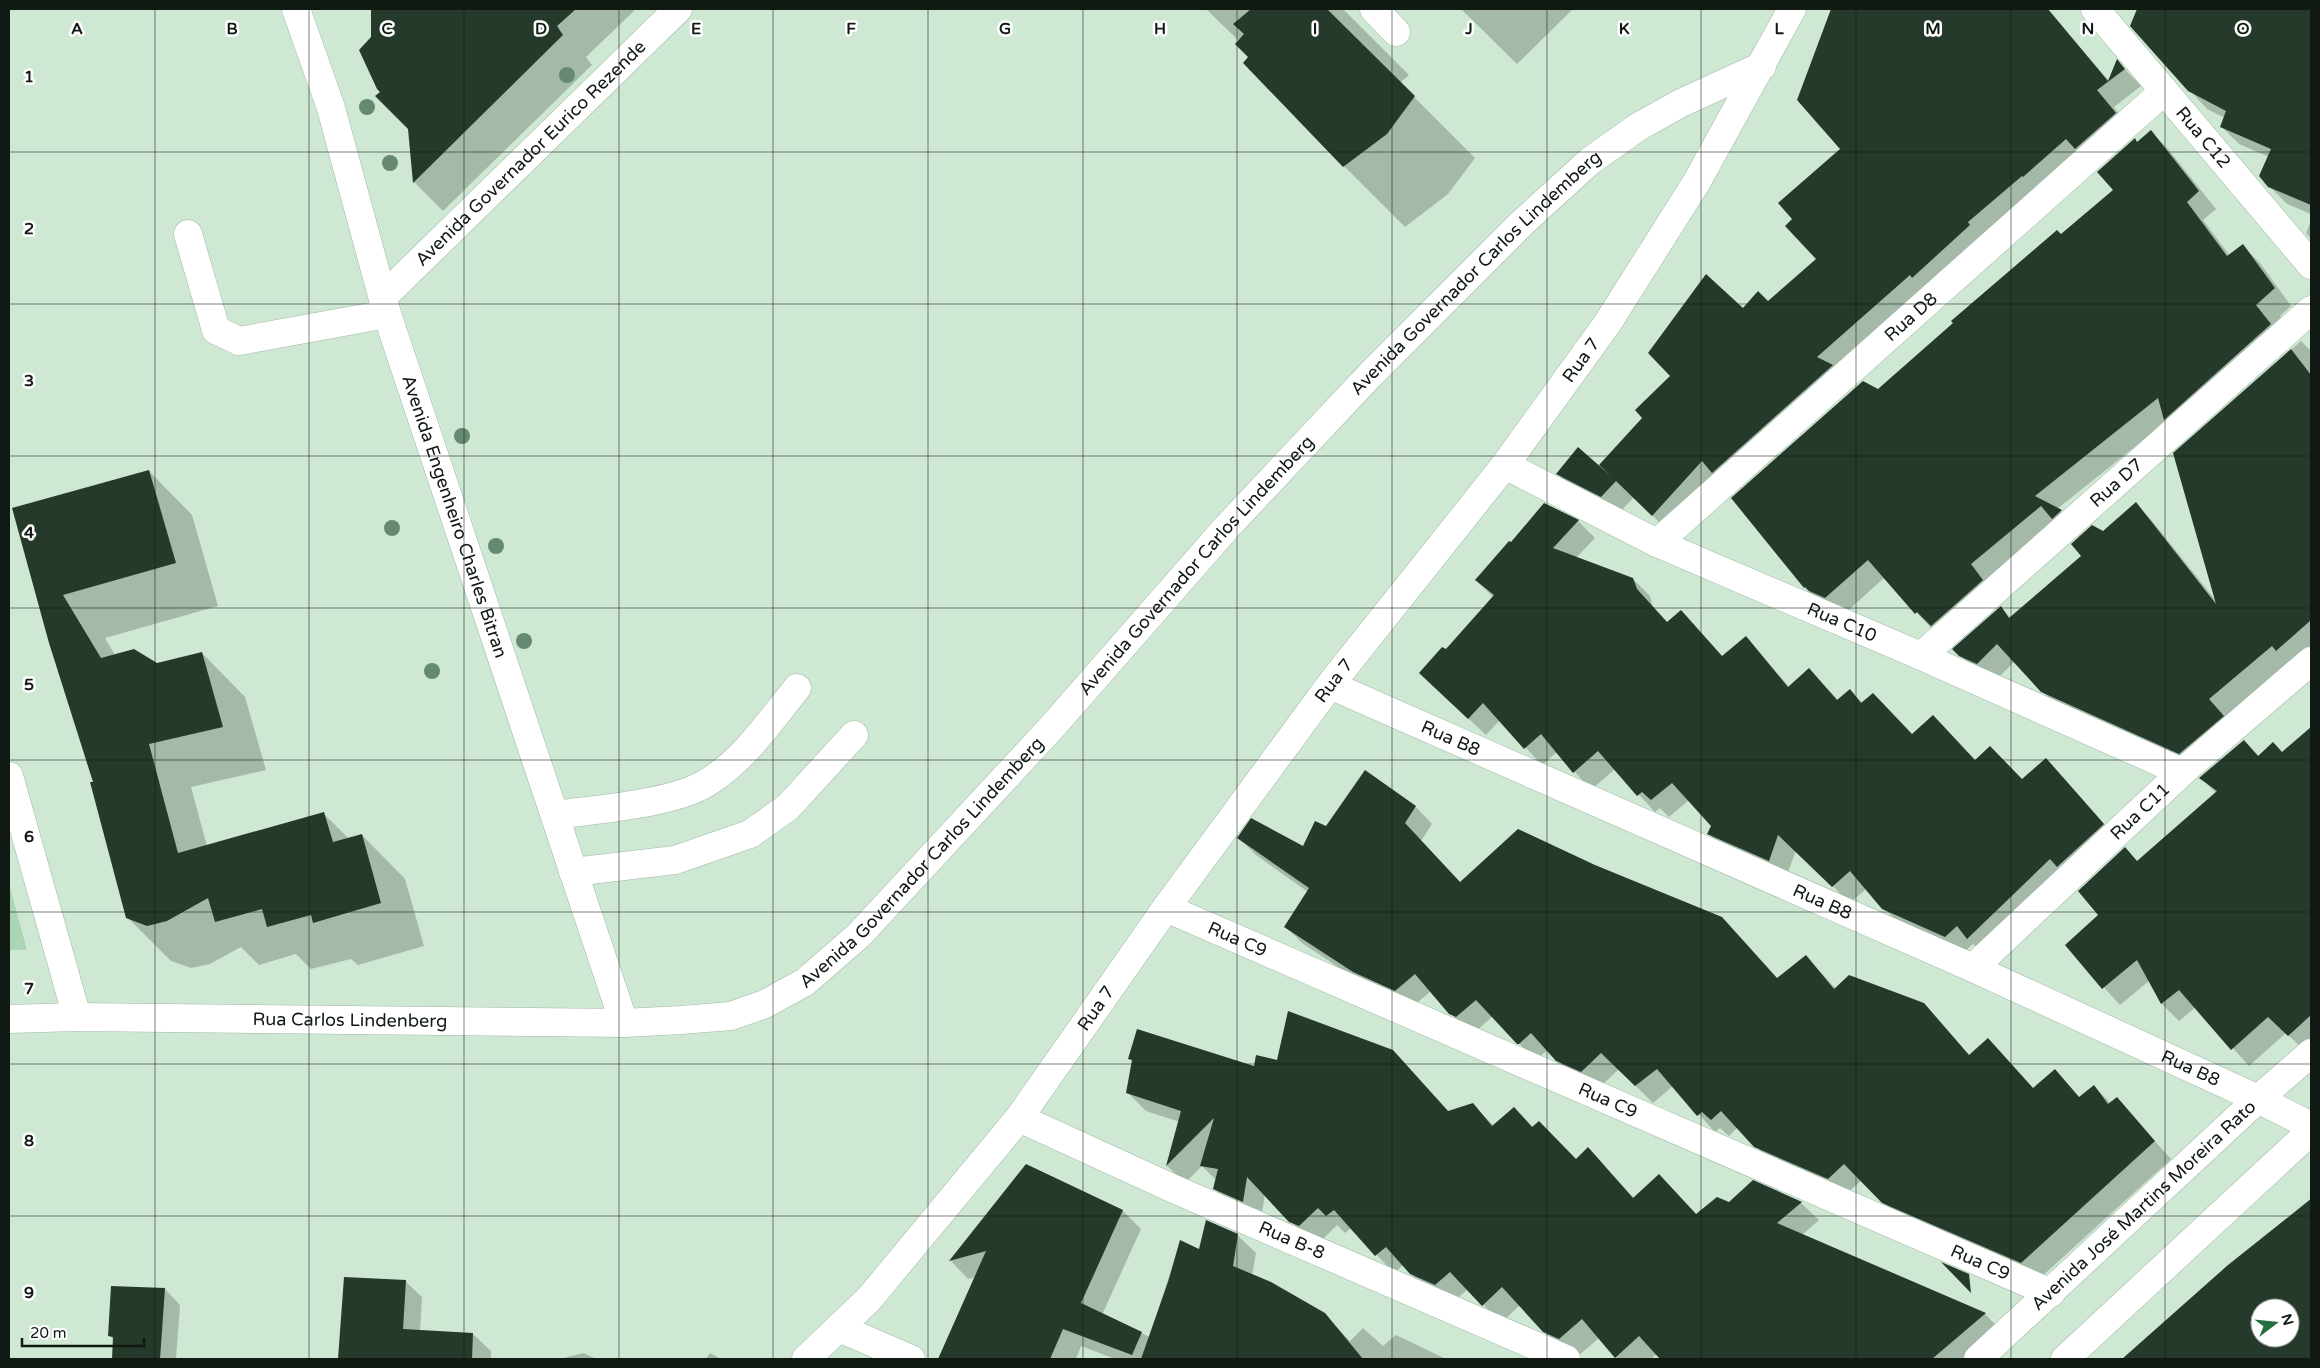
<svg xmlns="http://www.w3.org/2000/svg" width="2320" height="1368" font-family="'Varela Round',sans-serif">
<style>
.green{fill:#abd6b4}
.shadow{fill:#0003;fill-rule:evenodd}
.building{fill:#253a2a;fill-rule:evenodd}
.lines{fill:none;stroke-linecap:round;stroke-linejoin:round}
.minor-casing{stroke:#a0b8a5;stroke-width:29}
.minor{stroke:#fff;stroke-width:28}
.tree{fill:#668a71}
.grid{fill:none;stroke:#101912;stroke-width:1;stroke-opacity:0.55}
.labels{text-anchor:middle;stroke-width:5;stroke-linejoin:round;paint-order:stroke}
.street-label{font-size:18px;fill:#101912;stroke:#fff}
.grid-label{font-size:16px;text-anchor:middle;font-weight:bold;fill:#101912;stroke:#fff;stroke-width:5;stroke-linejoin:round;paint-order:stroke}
</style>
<rect width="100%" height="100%" fill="#cfe8d4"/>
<!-- green -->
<path class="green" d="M9,884L27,950H9Z"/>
<!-- shadow -->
<path class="shadow" d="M373,9H636L586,57L592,65L443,211L414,182L409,128L382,92L372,38Z
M1206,9H1343L1409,75L1400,83L1475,158L1448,194L1405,227L1304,126L1239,41Z
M1461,9H1573L1517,64Z
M1837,9H2047L2109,81L2117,61L2141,86L2114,107L2132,131L1669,532L1634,497L1619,513L1575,491L1558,474L1613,480L1743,309L1768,303L1818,259L1794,219L1841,149L1835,14Z
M2138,9H2311V214L2287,204L2269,186V157L2239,144L2221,126L2225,118L2207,109L2131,26Z
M2151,132L2168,149L2216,209L2203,220L2230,256L2243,246L2260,263L2291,306L2280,316L2296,334L2167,421L2057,509L2078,528L1933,630L1884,578L1843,615L1822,605L1805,588L1733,498L1878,390L2115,190L2138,143Z
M2311,221V239L2306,233Z
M2301,341L2311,351V653L2197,771L2060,710L2015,661L1995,681L1978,673L1954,649L2001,608L2011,618L2083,556L2103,533L2136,504L2153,522L2217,602L2175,454Z
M149,471L192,515L218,606L105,638L115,655L156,664L202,653L245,697L266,770L191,787L207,846L324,814L349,839L362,835L405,879L424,946L358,965L351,959L311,969L296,954L259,965L241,947L210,964L191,968L171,961L127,917L94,782L13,509Z
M1545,504L1578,521L1595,538L1576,558L1633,579L1650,596L1653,608L1668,623L1681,612L1723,657L1745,637L1789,687L1809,670L1838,700L1850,690L1863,703L1913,735L2022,780L2063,777L2120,842L1985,955L1973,944L1962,954L1901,926L1866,889L1850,903L1796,850L1786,878L1726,851L1709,834L1712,826L1689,800L1669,817L1660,808L1655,812L1615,769L1591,790L1557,752L1542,765L1500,720L1486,735L1438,690L1447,651L1494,598L1476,580L1512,544Z
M2311,728V1047L2306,1052L2286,1033L2249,1066L2196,1007L2179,1021L2162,1004L2149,981L2120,1005L2066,946L2099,915L2125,849L2138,862L2216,793L2201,778L2244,741L2259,756L2282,753Z
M1365,772L1416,807L1432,824L1421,841L1461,884L1778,979L1806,956L1836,989L1923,1004L1970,1056L1988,1040L2034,1089L2055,1071L2080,1098L2094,1086L2111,1104L2116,1099L2171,1159L2039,1279L1901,1219L1862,1180L1845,1195L1773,1164L1738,1127L1729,1136L1720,1128L1715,1132L1673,1086L1653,1103L1619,1069L1599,1088L1574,1077L1548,1050L1535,1060L1493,1016L1474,1033L1467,1031L1431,991L1412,1007L1371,989L1302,943L1285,926L1308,892L1256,855L1239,838L1304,848L1327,828Z
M1392,1051L1449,1112L1473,1105L1494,1126L1514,1108L1534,1128L1576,1160L1588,1149L1634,1198L1659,1175L1697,1215L1729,1203H1801L1819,1220L1802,1235L1985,1314L2003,1332L1971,1359H1662L1657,1354L1651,1359H1618L1599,1338L1578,1356L1562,1350L1520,1305L1501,1323L1468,1289L1453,1302L1429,1292L1403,1265L1394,1273L1351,1228L1345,1233L1337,1225L1318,1244L1309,1240L1265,1194L1261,1219L1232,1207L1214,1188L1216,1180L1202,1166L1185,1183L1167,1166L1180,1122L1146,1111L1128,1093L1133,1062L1129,1058L1255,1068L1278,1062Z
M1026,1165L1123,1211L1141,1229L1102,1315L1150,1337L1180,1241L1200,1251L1237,1235L1256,1253L1252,1276L1324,1314L1350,1341L1363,1328L1383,1346L1396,1335L1446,1359H1115L1081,1346L1076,1359H939L976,1277L968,1279L951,1261Z
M2310,1199L2311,1359H2126L2229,1266ZM2260,1308H2290V1338H2260Z
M345,1278L405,1281L422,1297L420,1331L474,1335L491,1351V1359H339Z
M165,1289L180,1305L176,1359H113L114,1340L110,1336Z
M583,1353L597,1359H560Z
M710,1353L721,1359H706Z"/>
<!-- building -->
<path class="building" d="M371,9H576L557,26L563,35L413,183L408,129L375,96L380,92L377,89L359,50L371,37Z
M1251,9H1327L1415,96L1387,134L1343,167L1243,63L1248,57L1235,44L1244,34L1233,24Z
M1831,9H2048L2108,81L2117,59L2125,69L2097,90L2116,113L2075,149L2066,139L2023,177L2022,176L1968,222L1970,225L1912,278L1910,275L1817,357L1833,365L1712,473L1702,461L1652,516L1616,481L1601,497L1556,474L1578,447L1612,477L1599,465L1642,418L1635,410L1670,376L1648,353L1706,274L1743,308L1758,291L1768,301L1816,259L1785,226L1792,219L1778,203L1840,149L1797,100Z
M2137,9H2311V205L2268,187L2259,176L2271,149L2220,127L2226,111L2188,91L2130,26Z
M2151,130L2199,191L2187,202L2227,256L2243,244L2275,288L2256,305L2271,324L2164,420L2158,398L2035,496L2062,510L2052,519L2041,506L1971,564L1983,580L1931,626L1917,612L1915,614L1868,560L1825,598L1809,591L1805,587L1804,588L1731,498L1863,381L1878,389L1953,323L1951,321L2057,230L2061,234L2113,190L2097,172L2135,138L2137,142Z
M2291,349L2311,375V620L2276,651L2272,646L2209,699L2224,716L2179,754L2041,692L1997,644L1977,664L1959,656L1952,649L2001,606L2009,618L2081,556L2071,544L2092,525L2103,531L2136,502L2216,604L2173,453Z
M149,470L176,563L63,595L101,658L134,649L157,663L202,652L223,727L149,744L178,853L324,812L333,842L362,834L381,903L313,923L311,915L267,927L262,909L215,922L208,898L167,921L147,926L126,918L90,782H93L49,643L12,508Z
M1544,503L1579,520L1553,548L1633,578L1637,589L1667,622L1681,610L1722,656L1746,636L1788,687L1809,668L1837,700L1850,689L1861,703L1873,693L1912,734L1933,715L1975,760L1990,746L2022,779L2046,758L2104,824L2057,867L2050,859L1967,939L1957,926L1945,937L1882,909L1850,871L1832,887L1778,835L1769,861L1707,834L1711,826L1672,783L1651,800L1642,792L1637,796L1598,751L1573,773L1541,734L1524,749L1483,703L1468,719L1419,673L1442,647L1446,649L1494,595L1475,580L1509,541L1511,542Z
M2311,727V1015L2288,1036L2268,1017L2231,1050L2179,990L2161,1004L2137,960L2102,989L2065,945L2098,915L2078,891L2125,847L2137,861L2217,791L2199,778L2244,740L2258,756L2273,742L2282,752Z
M1365,770L1416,806L1405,823L1460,882L1518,829L1595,865L1722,917L1777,978L1806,955L1834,989L1849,975L1924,1003L1969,1055L1988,1038L2033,1088L2055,1069L2079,1097L2094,1085L2108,1104L2117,1097L2155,1141L2021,1263L1882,1203L1844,1164L1828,1179L1754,1147L1721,1111L1711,1120L1702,1112L1697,1116L1657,1069L1635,1086L1601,1053L1581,1072L1556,1061L1531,1033L1519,1044H1517L1476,1000L1456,1017L1449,1014L1415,974L1395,991L1353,972L1284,927L1309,888L1237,838L1251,818L1303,846L1315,821L1326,826Z
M1288,1011L1393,1050L1448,1111L1473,1103L1492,1126L1514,1107L1532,1127L1539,1121L1576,1159L1588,1147L1633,1198L1659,1174L1696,1214L1717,1197L1729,1202L1753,1180L1802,1202L1777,1223L1986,1313L1932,1359H1660L1639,1336L1615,1358L1582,1319L1559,1339L1543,1332L1502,1287L1482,1306L1450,1272L1435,1285L1410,1274L1386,1247L1375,1256L1334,1210L1326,1216L1318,1208L1299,1226L1289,1222L1247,1177L1243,1202L1213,1189L1218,1169L1200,1166L1214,1118L1166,1166L1181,1111L1126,1093L1132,1060L1128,1059L1137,1029L1254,1066L1256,1055L1277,1060Z
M1026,1164L1123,1210L1081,1303L1142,1332L1132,1355L1063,1329L1050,1359H938L986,1251L949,1261Z
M2311,1199V1359H2122L2228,1265ZM2260,1308H2290V1338H2260Z
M1206,1220L1238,1234L1233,1266L1271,1282L1325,1313L1363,1359H1141L1169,1279L1180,1240L1199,1249Z
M1941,1262L1969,1274L1971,1293Z
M344,1277L406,1280L403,1329L473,1333L472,1359H338Z
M111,1286L165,1288L160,1359H112L113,1337L108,1336Z"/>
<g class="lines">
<defs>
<g id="minor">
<path id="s1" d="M296,9L331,108L387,314L624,1023"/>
<path d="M1374,9L1396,32"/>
<path id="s2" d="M2095,9L2311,265"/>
<path d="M188,234L216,330L239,341L387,314"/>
<path id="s3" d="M383,297L678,9"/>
<path id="s4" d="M1505,465L1657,543L1921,656L2182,772"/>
<path id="s5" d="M1657,543L2164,91"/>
<path id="s6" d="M1921,656L2311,310"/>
<path id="s7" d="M1330,685L1973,968L2258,1099L2311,1126"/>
<path d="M9,776L77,1017"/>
<path d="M556,815C597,809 674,804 708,782C745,759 770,721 797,688"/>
<path d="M573,872L675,860L750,834L788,807L854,735"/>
<path id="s8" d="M1166,908L2051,1293"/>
<path id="s9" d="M1973,968L2182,772L2311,661"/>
<path id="s10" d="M9,1019L77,1017L624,1023L681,1020L731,1016L765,1004L805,982L859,935L1052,727L1227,527L1370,375L1522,223L1590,161L1638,127L1681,103L1762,66"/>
<path id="s11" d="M1019,1118L1174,1189L1566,1359"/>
<path d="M839,1328L911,1359"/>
<path id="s12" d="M806,1359L869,1299L1019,1118L1166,908L1330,685L1505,465L1607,324L1696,183L1792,9"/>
<path id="s13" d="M1978,1359L2258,1099L2311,1053"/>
<path d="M2065,1359L2311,1131"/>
</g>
</defs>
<!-- minor casing -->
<use href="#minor" class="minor-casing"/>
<!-- minor -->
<use href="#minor" class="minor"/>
</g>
<!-- trees -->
<g class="tree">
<circle cx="567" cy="75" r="8"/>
<circle cx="367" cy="107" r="8"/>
<circle cx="390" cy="163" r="8"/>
<circle cx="462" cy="436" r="8"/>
<circle cx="392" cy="528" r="8"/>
<circle cx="496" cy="546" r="8"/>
<circle cx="524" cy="641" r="8"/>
<circle cx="432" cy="671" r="8"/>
</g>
<!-- grid -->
<path class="grid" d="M155,9V1359M309,9V1359M464,9V1359M619,9V1359M773,9V1359M928,9V1359M1083,9V1359M1237,9V1359M1392,9V1359M1547,9V1359M1701,9V1359M1856,9V1359M2011,9V1359M2165,9V1359M9,152H2311M9,304H2311M9,456H2311M9,608H2311M9,760H2311M9,912H2311M9,1064H2311M9,1216H2311"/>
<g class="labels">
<!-- street labels -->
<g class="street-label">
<text dy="6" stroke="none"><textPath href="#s2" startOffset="168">Rua C12</textPath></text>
<text dy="6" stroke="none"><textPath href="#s3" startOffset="206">Avenida Governador Eurico Rezende</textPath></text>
<text dy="6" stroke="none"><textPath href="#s10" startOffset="1781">Avenida Governador Carlos Lindemberg</textPath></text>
<text dy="6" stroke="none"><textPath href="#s5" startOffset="340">Rua D8</textPath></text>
<text dy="6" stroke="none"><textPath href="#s12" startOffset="1266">Rua 7</textPath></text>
<text dy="6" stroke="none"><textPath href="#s6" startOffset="261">Rua D7</textPath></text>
<text dy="6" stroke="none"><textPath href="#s1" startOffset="532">Avenida Engenheiro Charles Bitran</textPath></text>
<text dy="6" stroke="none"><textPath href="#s10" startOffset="1376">Avenida Governador Carlos Lindemberg</textPath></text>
<text dy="6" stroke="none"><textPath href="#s4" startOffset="372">Rua C10</textPath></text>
<text dy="6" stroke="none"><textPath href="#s12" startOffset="861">Rua 7</textPath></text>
<text dy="6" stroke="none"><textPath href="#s7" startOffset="132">Rua B8</textPath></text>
<text dy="6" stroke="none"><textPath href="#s9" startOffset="229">Rua C11</textPath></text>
<text dy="6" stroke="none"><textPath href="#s10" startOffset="971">Avenida Governador Carlos Lindemberg</textPath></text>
<text dy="6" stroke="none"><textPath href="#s7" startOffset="538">Rua B8</textPath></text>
<text dy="6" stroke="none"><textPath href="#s8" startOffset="78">Rua C9</textPath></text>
<text dy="6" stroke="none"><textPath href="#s12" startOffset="456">Rua 7</textPath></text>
<text dy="6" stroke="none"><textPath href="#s10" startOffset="341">Rua Carlos Lindenberg</textPath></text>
<text dy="6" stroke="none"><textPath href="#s7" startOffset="942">Rua B8</textPath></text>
<text dy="6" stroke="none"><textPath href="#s8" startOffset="482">Rua C9</textPath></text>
<text dy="6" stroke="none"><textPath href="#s13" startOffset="226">Avenida José Martins Moreira Rato</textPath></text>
<text dy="6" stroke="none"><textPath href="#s11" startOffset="299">Rua B-8</textPath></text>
<text dy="6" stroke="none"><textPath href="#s8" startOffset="888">Rua C9</textPath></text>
</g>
</g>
<g class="grid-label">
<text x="77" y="34">A</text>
<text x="232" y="34">B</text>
<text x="387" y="34">C</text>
<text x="541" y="34">D</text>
<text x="696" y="34">E</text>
<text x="851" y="34">F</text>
<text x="1005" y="34">G</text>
<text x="1160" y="34">H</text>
<text x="1315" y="34">I</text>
<text x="1469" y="34">J</text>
<text x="1624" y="34">K</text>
<text x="1779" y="34">L</text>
<text x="1933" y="34">M</text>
<text x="2088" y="34">N</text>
<text x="2243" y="34">O</text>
<text x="29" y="82">1</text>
<text x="29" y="234">2</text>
<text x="29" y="386">3</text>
<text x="29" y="538">4</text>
<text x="29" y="690">5</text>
<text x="29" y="842">6</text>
<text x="29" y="994">7</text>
<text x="29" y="1146">8</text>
<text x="29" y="1298">9</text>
</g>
<!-- border -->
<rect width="2320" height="1368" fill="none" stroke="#101912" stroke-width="20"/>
<!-- north arrow -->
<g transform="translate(2275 1323) rotate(74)"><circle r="24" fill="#ffffff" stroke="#9fa3a0"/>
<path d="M0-4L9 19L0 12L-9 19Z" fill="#236f3d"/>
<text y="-8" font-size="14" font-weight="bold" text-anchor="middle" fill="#101912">N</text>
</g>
<!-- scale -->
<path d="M22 1338v8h122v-8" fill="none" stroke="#101912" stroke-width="2.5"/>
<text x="30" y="1338" font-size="15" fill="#101912" stroke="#ffffff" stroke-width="4" paint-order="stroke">20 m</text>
</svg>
